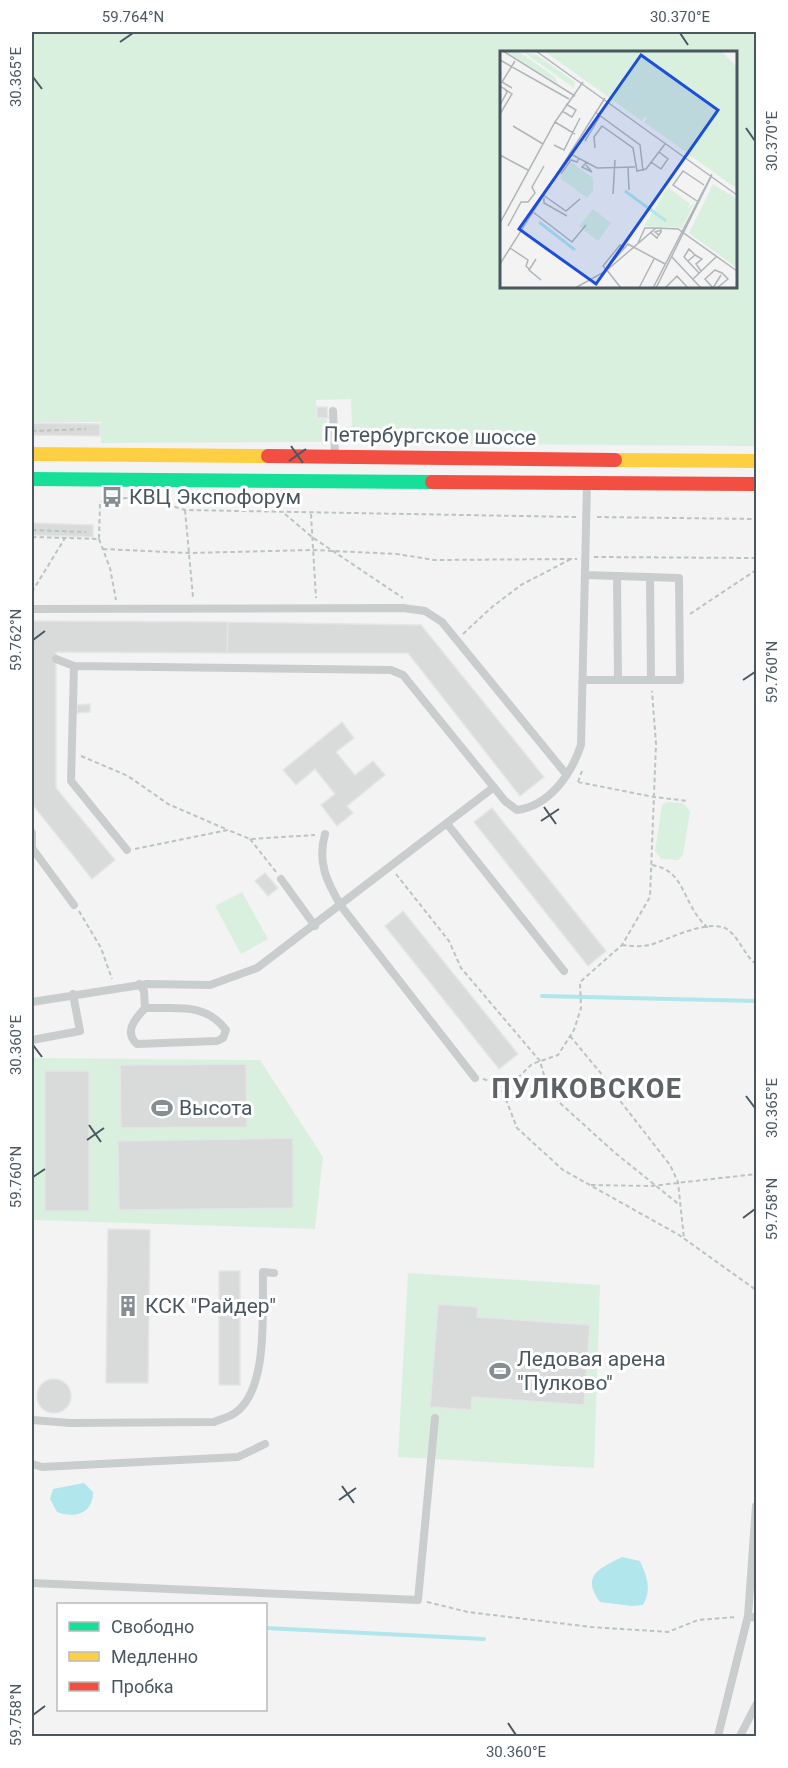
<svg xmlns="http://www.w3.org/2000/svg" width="788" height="1768" font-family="Roboto,sans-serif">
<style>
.green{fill:#d9f0df;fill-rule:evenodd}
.water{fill:#b0e6ec}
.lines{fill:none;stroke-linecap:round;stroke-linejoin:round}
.stream{stroke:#b0e6ec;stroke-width:4}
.building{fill:#d9dbdb;stroke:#e4e5e6;stroke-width:1.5}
.path{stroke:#bac5c0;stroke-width:2;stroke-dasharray:4.5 3;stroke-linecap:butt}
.lane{stroke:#cacdce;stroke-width:8}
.fast{stroke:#16e098;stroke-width:14}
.slow{stroke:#ffcf43;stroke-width:14}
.jam{stroke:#f24e42;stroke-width:14}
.ticks{fill:none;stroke:#4a575f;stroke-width:2}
.labels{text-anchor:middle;stroke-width:6;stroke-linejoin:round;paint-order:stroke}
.street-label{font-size:21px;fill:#4a575f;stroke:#fff}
.poi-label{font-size:21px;fill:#4a575f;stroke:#fff;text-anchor:start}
.district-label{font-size:27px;font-weight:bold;letter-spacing:1.5px;fill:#5e6366;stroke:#fff}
.inset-river{fill:none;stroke:#b0e6ec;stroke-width:3}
.inset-road{fill:none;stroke:#afb5b8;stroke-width:1.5}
.view{fill:#1d4ed8;fill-opacity:0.15;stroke:#1d4ed8;stroke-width:3}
.inset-edge{fill:none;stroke:#4a575f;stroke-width:3}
.neatline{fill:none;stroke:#4a575f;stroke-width:2}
.ticks-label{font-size:15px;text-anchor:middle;fill:#4a575f}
</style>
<rect width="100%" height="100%" fill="#f3f3f3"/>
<!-- green -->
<path class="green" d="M32,32H756V446L340,443L339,430L352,426L351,399L316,400V419H327V442L101,443V422H32ZM502,52H736V286H502Z
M667,802L683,803L690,811L683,855L678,860L661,859L655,851L662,805Z
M242,892L268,939L241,954L215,906Z
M34,1058L260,1060L323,1157L315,1229L32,1220Z
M408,1273L600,1285L594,1468L398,1457Z"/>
<!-- water -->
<path class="water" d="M84,1483L93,1492C93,1513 76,1519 57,1512L50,1499L53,1489Z
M622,1557L640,1561C647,1577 652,1589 643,1605L632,1606L600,1602C580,1575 601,1568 622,1557Z"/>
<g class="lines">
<!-- stream -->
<path class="stream" d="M542,996L756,1001
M266,1628L484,1639"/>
</g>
<!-- building -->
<path class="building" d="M317,407H327L328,418H317Z
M32,423L100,424V436L32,435Z
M32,523L93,525V537L32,535Z
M32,621L228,622L227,653L56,652V788L115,860L92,879L32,804Z
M228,622L421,625L544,777L520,796L408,653H227Z
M90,704V712L77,713V705Z
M342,722L354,738L336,752L355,775L373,761L385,775L347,806L353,813L337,826L321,805L335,794L315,769L296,785L283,770Z
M492,808L606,951L588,966L474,822Z
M265,873L278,888L268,896L255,881Z
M403,911L518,1054L499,1069L385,926Z
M246,1064L247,1127L121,1128L120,1065Z
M45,1071H89V1211H45Z
M293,1138V1208L119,1210L118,1141Z
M108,1229L150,1230L148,1383H106Z
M219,1271H240V1385H219Z
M438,1304L478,1307L477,1317L590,1325L584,1405L472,1397L471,1410L430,1407Z
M37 1396a17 17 0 1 1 34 0a17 17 0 1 1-34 0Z"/>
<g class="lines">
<!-- path -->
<path class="path" d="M32,431L86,429
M185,510L193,597
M285,514L312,537L403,598
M311,514L316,598
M597,517L756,519
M32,530L86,532
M32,537L99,539L100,502C130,493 156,501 185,510L576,517
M99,539L110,568L116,600
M103,549L189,553L313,550L397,554L434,560L577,559
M594,557L756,558
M32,592L65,538
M690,614L756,570
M463,634L492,607L521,585L571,559
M81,756L128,776L168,804L228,830
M578,782L582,771
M578,782L654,797L688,801
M250,839L276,872
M135,849L228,830L250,839L315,835
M652,865C687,871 681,904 708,928
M396,874L449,941L461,968L540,1061L549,1093L614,1152L681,1206
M79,911L101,948L112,979
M622,945C631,946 641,947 650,945C669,939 701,922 722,927C737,931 744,956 756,964
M570,1036L614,1089L621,1102L670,1165L678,1182L684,1239
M483,1079L493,1082L503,1092L532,1064L558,1055L574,1030L581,1008L580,982L622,945L650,897L656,744L652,691
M503,1092L517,1128L563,1170L679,1235L756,1290
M591,1185L651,1186L756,1174
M427,1602L468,1612L591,1627L668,1632L698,1620L737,1617"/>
<!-- lane -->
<path class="lane" d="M333,411L335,455
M617,576L618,680
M650,577L651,679
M32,609L403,608L425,611L442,622L566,774
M56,659L74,666
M583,680H680L679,578L585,575
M448,825L564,971
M32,833V848L74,905
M325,834C317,863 327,882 341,906L475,1078
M127,850L71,781L74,666L391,670L403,675L505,801L517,810C549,806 571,775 581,745L587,484
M281,879L315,926
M139,984L144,991L145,1008C136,1018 123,1032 137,1044L217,1041L223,1038L226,1030C205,1002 177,1009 145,1008
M32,1002L147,984L210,985L257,968L494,787
M32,1040L80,1031L73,994
M32,1420L70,1423L214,1422C221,1419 229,1417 235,1413C269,1390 262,1310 263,1272L274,1273
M32,1464L42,1467L238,1457L265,1444
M756,1506L748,1616L756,1618
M32,1583L418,1600L435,1418
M718,1736L748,1616
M740,1736L756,1705"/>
<!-- fast -->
<path class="fast" d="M32,479L432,482"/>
<!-- slow -->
<path class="slow" d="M32,454L268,456
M615,460L756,461"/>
<!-- jam -->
<path class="jam" d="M268,456L615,460
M432,482L756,484"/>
</g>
<!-- ticks -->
<path class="ticks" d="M680,33L688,45M120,42L133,33M33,77L42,89M746,128L755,141M291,446L303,463M289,461L306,449M33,640L45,631M743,680L755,672M544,807L556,824M541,821L559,809M33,1045L42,1057M746,1096L755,1108M89,1125L101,1142M87,1140L104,1128M33,1177L45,1169M743,1218L755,1209M342,1486L354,1503M339,1500L356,1488M33,1715L45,1706M508,1723L516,1735"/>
<!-- icons -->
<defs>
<symbol id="bus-bare" viewBox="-9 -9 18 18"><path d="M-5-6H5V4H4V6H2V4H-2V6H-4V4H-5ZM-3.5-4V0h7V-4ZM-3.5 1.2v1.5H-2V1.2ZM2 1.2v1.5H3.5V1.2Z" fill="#858e93" stroke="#fff" stroke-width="2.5" paint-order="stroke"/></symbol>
<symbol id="stadium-bare" viewBox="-9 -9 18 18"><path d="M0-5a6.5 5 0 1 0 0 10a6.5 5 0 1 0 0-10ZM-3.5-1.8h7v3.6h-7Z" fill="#858e93" stroke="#fff" stroke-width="2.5" paint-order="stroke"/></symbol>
<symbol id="building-bare" viewBox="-9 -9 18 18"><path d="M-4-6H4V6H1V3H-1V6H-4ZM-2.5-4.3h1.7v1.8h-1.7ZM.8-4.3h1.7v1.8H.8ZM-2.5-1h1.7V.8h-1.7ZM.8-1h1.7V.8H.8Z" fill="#858e93" stroke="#fff" stroke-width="2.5" paint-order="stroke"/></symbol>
</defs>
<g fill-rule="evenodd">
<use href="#bus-bare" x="97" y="482" width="30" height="30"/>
<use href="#stadium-bare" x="147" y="1093" width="30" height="30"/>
<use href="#building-bare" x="113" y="1291" width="30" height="30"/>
<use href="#stadium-bare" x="485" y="1356" width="30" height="30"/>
</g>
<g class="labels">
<!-- street labels -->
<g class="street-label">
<text transform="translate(430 436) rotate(1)" y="7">Петербургское шоссе</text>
</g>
<!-- poi labels -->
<g class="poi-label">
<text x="129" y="504">КВЦ Экспофорум</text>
<text x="179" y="1115">Высота</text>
<text x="145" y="1313">КСК "Райдер"</text>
<text x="517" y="1366">Ледовая арена<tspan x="517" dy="24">"Пулково"</tspan></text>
</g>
<!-- district labels -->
<g class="district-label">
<text x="587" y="1098">ПУЛКОВСКОЕ</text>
</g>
</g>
<!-- overview -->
<g transform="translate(500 51)">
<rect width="237" height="237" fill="#f3f3f3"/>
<path d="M5,0H18L55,26L58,33ZM22,0L37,4L75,31L74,37ZM44,0H221L237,16V138L144,71L147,68L144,66L142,70ZM71,111L93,127V140L87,147L60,127ZM213,133L237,148V217L189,182ZM168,136L190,153L187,159L195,150L182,177L144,175ZM93,158L111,172L98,190L79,175Z" fill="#d9f0df"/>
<path class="inset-river" d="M125,140L166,170M39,171L75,199"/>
<path class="inset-road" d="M3,0L75,45M36,0L237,144M0,9L69,48M0,35L12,43L0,63M12,37L2,31L15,10M0,54L7,41L4,37M62,60L72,66L76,59L66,53M95,61L140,94L143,120M55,71L75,83M13,75L43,93M85,90L100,65M54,94L64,99L80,67M95,97L94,86L102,75L133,97L137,120L146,118L165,93M69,102L97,117L135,116M0,104L28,119M151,111L161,118L168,108L159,101M86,114L92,121L82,116L87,111M128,116L129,139M61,123L71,109L77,111L79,107M113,143L115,109M43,144L66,160L80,148M44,147V152L67,165M197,150L173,134L183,120L204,134M33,161L72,191L86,174M0,172L55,71L83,31M8,175L21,151H28L35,142L32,136L44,115M150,181L157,187L158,185L159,184L161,181V179L155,181L159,184M138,192L145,177H155M10,197L28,209L26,215L29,218M195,204L202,208L196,213L201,220M172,206L201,237M36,208L29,219L41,229M188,210L195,204L189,198L184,206L199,222M0,213L105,47M106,218L103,215L120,194L124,197M193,228L217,205M75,237L106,220L156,177L178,178L237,220M121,237L106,218L128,193L165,213M139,237L154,208M153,237L212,123M156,237L211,126M165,237L177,225L188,237M217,237L228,228L222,222L215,219L205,228L213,237L221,224"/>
<path class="view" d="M141,4L218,59L96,233L19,178Z"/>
<rect width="237" height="237" class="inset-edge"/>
</g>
<!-- border -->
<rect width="788" height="1768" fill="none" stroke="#ffffff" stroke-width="66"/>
<!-- legend -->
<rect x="57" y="1603" width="210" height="108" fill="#ffffff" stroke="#b7bcbf" stroke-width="1.5"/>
<rect x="69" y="1622" width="30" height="9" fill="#16e098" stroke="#b7bcbf" stroke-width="1.5"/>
<text x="111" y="1633" font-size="18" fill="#4a575f">Свободно</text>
<rect x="69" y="1652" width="30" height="9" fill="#ffcf43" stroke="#b7bcbf" stroke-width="1.5"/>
<text x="111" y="1663" font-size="18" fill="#4a575f">Медленно</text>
<rect x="69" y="1682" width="30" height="9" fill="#f24e42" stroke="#b7bcbf" stroke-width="1.5"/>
<text x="111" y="1693" font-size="18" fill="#4a575f">Пробка</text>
<rect x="33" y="33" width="722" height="1702" class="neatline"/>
<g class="ticks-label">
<text x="133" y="22">59.764°N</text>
<text x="680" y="22">30.370°E</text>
<text transform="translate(16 77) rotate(-90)" y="5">30.365°E</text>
<text transform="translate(772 141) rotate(-90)" y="5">30.370°E</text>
<text transform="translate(16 640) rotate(-90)" y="5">59.762°N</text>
<text transform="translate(772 672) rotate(-90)" y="5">59.760°N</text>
<text transform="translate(16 1045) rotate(-90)" y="5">30.360°E</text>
<text transform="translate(772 1108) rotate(-90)" y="5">30.365°E</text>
<text transform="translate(16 1177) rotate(-90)" y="5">59.760°N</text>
<text transform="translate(772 1209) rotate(-90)" y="5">59.758°N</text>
<text transform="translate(16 1715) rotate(-90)" y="5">59.758°N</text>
<text x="516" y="1757">30.360°E</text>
</g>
</svg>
